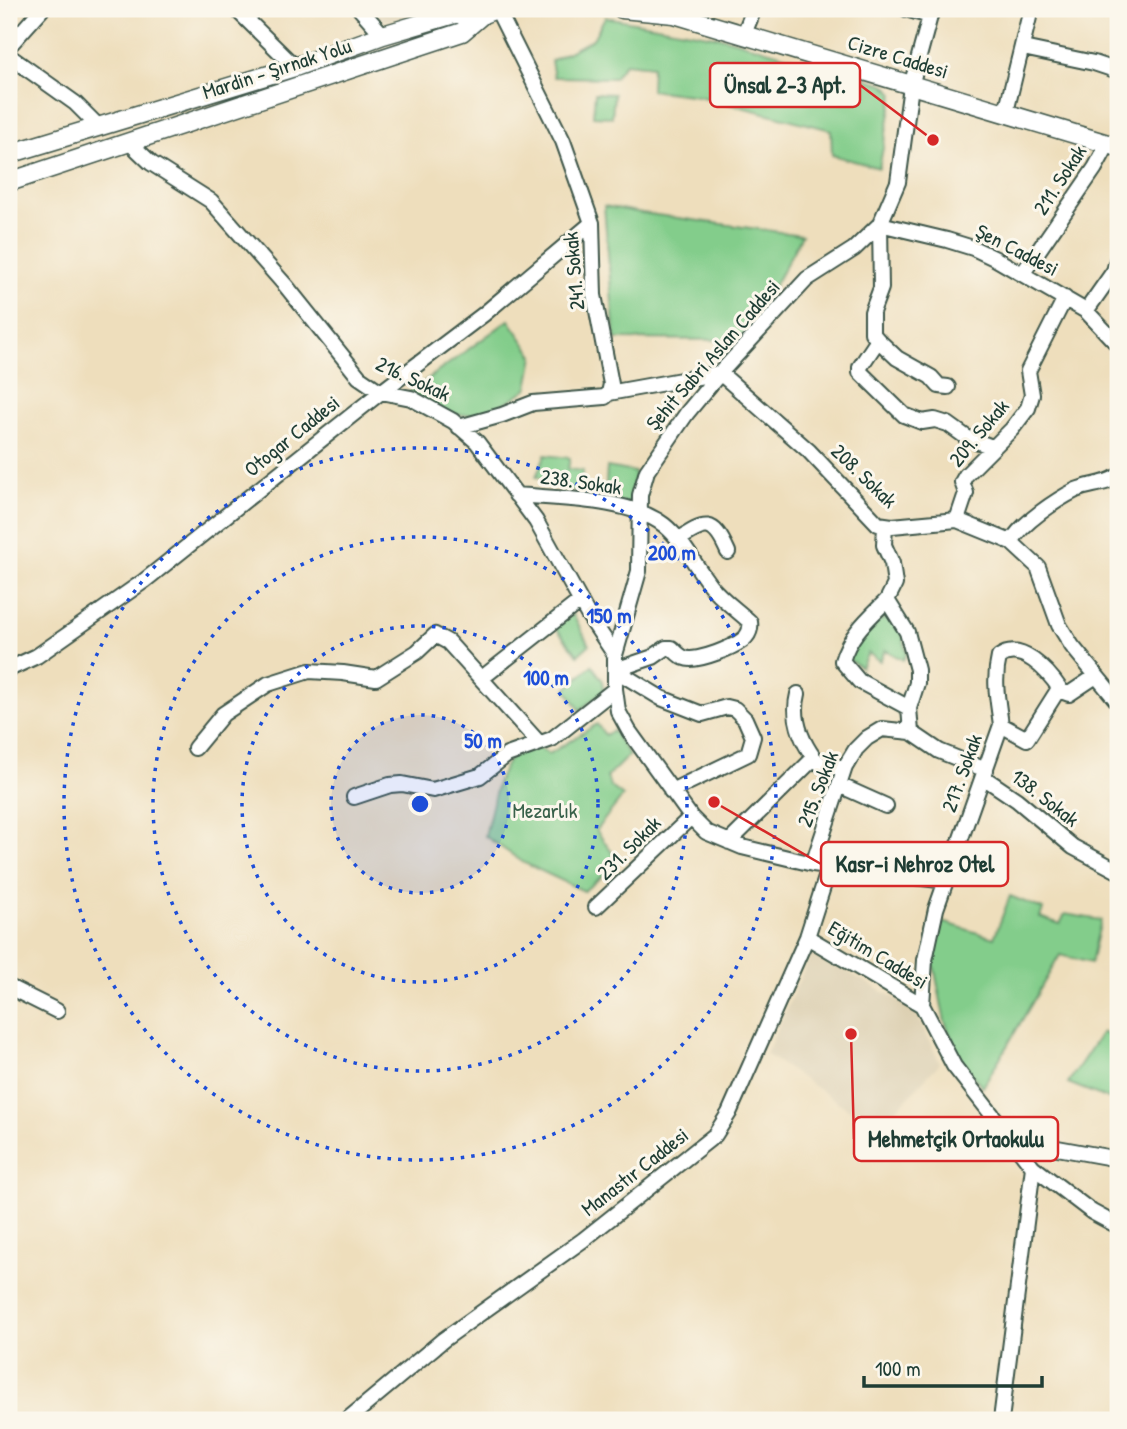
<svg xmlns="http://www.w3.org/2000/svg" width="1127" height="1429" font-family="'Patrick Hand',sans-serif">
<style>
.built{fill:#ddd0b2}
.green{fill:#83cd8b;stroke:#518560;stroke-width:2}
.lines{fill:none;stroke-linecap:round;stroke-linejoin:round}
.minor-casing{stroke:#3e5548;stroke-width:18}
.major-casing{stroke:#3e5548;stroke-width:21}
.minor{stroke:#fff;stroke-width:14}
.major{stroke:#fff;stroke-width:18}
.ring{fill:none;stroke:#1d4ed8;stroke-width:3.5;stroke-dasharray:3.5 7}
.labels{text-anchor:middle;stroke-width:6;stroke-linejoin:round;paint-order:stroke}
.street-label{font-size:21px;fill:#1f3d34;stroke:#fbf7ec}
.park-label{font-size:21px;fill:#38614a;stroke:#fbf7ec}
.centre{fill:#1d4ed8;stroke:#fbf7ec;stroke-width:3.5}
.ring-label{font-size:21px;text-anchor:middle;font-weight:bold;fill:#1d4ed8;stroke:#fbf7ec;stroke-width:6;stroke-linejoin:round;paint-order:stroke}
.leader{fill:none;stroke:#d62828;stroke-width:2.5}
.callout-dot{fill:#d62828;stroke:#fbf7ec;stroke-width:2.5}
.callout{fill:#fbf7ec;stroke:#d62828;stroke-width:2.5}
.callout-label{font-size:23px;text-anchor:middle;font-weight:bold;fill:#1f3d34}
</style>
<rect width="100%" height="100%" fill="#fbf7ec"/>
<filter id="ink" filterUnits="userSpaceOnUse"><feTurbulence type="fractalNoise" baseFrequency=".0143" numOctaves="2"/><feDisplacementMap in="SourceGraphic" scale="14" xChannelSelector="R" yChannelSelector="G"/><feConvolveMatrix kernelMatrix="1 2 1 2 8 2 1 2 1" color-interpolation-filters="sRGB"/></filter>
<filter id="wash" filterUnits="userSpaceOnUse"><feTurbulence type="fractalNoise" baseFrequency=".00686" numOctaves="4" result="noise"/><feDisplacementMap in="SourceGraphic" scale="28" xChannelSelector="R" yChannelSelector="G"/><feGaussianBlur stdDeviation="1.57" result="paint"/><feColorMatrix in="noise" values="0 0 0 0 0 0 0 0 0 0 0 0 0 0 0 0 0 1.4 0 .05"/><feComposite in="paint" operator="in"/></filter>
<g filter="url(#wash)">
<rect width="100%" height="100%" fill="#eedebc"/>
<!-- built -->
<path class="built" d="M371,9H442L381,22Z
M812,952L903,1003L917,1015L940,1063L878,1129L766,1054Z"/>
<!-- green -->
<path class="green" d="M605,17L725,38L884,84L894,93L879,168L832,155L831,130L698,96L651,90L652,66L625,63L614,78L554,77L551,61L593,39Z
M595,93L614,94L612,117L593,116Z
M604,206L642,213L802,235L749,332L734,340L615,339Z
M509,320L534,356L528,388C507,404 480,418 452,414C438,411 421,400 407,394Z
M545,455L570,458L568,469L583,471L577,492L536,477Z
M607,467L635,472L630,504L605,499Z
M887,613L902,631L907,653L903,660L885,650L880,661L868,653L861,667L847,659L867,626L873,628L879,619L883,620Z
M573,614L589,645L578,655L555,627Z
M592,665L603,681L604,691L580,710L566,689Z
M597,724L605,735L613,731L629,755L607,777L610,786L623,796L596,830L619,862L584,891L524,863L485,836L498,781L510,757L538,747L549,754Z
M1010,896L1043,909L1040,917L1060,924L1065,914L1101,920L1091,963L1060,955L983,1087L962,1064L945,1022L932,956L943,922L994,938Z
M1102,1032L1118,1041V1106L1114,1101L1068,1083Z"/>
</g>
<g filter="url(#ink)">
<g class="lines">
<defs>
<path id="minor" d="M236,9L295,67
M360,9L383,35
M906,9L930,16
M932,9L911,86L898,182L880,224L854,249L807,279L720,373L687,413L647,471L640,495L639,571L615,655V689L618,711L629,731L691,817L706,832L742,847L813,864L946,881
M744,34L754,9
M9,46L42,9
M1023,48L1094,63L1118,71
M9,56L75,103L98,126
M1006,112L1031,9
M129,142L151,163L211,201L286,286L359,377L381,392L411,398L453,421L477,442L536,521L587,613L615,655
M1023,273L1095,168L1108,144
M1086,311L1114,271L1118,257
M878,340L897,358L931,377L939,386L948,387
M609,393L720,373L809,451L878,524L892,526L957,520L1011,542L1038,567L1059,625L1072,646L1118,702
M459,427L502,415L533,403L605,397L609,393L611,384L594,295L592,223L563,141L497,9
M992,447L966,437L948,424L935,420L922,422L904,415L860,372V367L878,340L872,333V312L881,288L880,224L947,240L973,248L996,259L1086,311L1118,345
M516,495C559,499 629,498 664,525C683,540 695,566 710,585C721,599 737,610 750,622C751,628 750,632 746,637C738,646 696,663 685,658C680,657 675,651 672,648H666L653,657L615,670
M957,520L966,493L962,482L966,475L1012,429L1028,408L1032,395L1028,371L1065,298
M885,526L884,545L892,563L895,584L887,600L907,632L917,670V683L909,708L911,732
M678,540C705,522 713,518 728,552
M1011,542C1022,523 1056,500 1076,490C1090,484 1106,485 1118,476
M887,600C868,619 850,634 842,661L859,681L909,708
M9,669L37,656L144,581L381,392L484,314L592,223
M615,670L661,698L702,714L727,707L735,709L745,719L753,737L748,754L671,791
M482,678L580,601
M798,694C792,717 801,740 814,758
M1001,725C998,701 993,681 999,657C1021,641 1048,671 1060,689
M195,748L223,714L268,684L309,671L343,673L376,678L417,652L435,635L448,642L539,743
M983,777L1017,800L1073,847L1118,871
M839,785L886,806
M354,797L390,785L402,784L433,790L480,776L507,755L552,739L615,689
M729,842L814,758L824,767H845
M813,864L845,767L856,749L867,738L882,729L911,732L939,751L986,770
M596,907L691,817
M807,937L922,1005L954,1066L1033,1167L1092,1212L1118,1226
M9,987L57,1011
M922,1005L925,960L936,909L1001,725L1027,739L1058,690L1069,694L1096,676
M1017,1145H1041L1118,1159
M347,1420L443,1340L583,1240L715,1135L729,1113L807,937L830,865
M1001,1420L1033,1167"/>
<path id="major" d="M622,9L674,14L1118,147
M9,154L295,67L383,35L454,14H483
M9,182L462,32L483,14L496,9"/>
</defs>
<!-- minor casing -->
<use href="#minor" class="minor-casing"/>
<!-- major casing -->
<use href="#major" class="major-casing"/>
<!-- minor -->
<use href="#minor" class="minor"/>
<!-- major -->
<use href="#major" class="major"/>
</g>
</g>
<!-- distance rings -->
<circle cx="420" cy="804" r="89" fill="#1d4ed8" fill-opacity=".12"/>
<g class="ring">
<circle cx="420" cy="804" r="89"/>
<circle cx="420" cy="804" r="178"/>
<circle cx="420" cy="804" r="267"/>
<circle cx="420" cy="804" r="356"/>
</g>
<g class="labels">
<!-- street labels -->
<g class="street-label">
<text transform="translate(898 57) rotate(17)" y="7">Cizre Caddesi</text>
<text transform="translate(277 69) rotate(-18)" y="7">Mardin - Şırnak Yolu</text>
<text transform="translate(1060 180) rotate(-57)" y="7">211. Sokak</text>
<text transform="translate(1017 250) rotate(27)" y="7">Şen Caddesi</text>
<text transform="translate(574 271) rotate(-95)" y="7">241. Sokak</text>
<text transform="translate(713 355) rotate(-49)" y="7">Şehit Sabri Aslan Caddesi</text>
<text transform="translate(413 379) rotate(25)" y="7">216. Sokak</text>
<text transform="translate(979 433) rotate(-50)" y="7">209. Sokak</text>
<text transform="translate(292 436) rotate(-39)" y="7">Otogar Caddesi</text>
<text transform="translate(864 476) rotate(44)" y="7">208. Sokak</text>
<text transform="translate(581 482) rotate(8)" y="7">238. Sokak</text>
<text transform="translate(962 773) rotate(-70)" y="7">217. Sokak</text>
<text transform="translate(818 789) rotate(-69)" y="7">215. Sokak</text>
<text transform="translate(1045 798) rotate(38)" y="7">138. Sokak</text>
<text transform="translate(629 848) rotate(-45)" y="7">231. Sokak</text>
<text transform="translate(878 955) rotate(31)" y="7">Eğitim Caddesi</text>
<text transform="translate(635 1172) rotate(-38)" y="7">Manastır Caddesi</text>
</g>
<!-- park labels -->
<g class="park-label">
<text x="545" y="818">Mezarlık</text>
</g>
</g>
<circle cx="420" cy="804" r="10" class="centre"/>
<g class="ring-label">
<text x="672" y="560">200 m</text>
<text x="609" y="623">150 m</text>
<text x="546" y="685">100 m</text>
<text x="483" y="748">50 m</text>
</g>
<!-- callouts -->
<path class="leader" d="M933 140L860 85M714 802L821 864M851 1034L854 1139"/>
<g class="callout-dot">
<circle cx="933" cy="140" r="7"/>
<circle cx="714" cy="802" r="7"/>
<circle cx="851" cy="1034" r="7"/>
</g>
<g class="callout">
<rect x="710" y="63" width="150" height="44" rx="7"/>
<rect x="821" y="842" width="187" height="44" rx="7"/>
<rect x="854" y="1117" width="204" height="44" rx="7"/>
</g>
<g class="callout-label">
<text x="785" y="93">Ünsal 2-3 Apt.</text>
<text x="915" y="872">Kasr-i Nehroz Otel</text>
<text x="956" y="1147">Mehmetçik Ortaokulu</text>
</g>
<!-- margin -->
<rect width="1127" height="1429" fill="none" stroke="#fbf7ec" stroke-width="35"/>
<!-- scale -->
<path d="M864 1376v10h178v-10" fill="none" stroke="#1f3d34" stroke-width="3.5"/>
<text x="875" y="1376" font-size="21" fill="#1f3d34" stroke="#fbf7ec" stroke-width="5" paint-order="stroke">100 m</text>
</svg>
